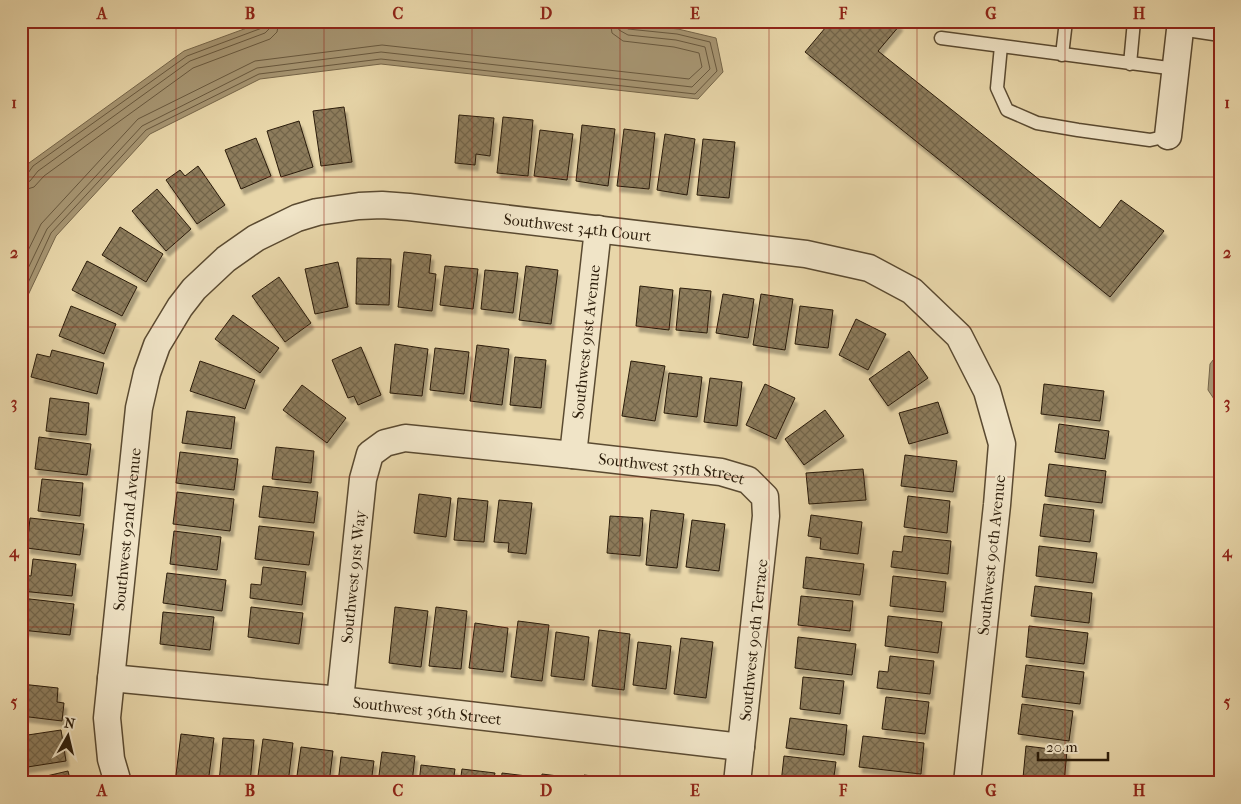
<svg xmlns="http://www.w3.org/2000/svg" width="1241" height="804" font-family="'IM FELL French Canon',serif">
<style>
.water{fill:#a79673;stroke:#756549}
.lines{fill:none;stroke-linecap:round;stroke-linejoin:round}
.shore{stroke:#68583e;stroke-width:1}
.building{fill:url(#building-cross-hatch);stroke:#2a1b09;filter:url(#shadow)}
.service-casing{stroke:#5a4a31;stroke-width:15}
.minor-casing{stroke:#5a4a31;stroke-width:29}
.service{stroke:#f0e4c7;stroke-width:12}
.minor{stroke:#f0e4c7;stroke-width:26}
.grid{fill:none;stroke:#8f2418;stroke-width:1;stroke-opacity:0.55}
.labels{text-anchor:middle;stroke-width:5;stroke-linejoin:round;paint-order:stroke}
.street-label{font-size:16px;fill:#2a1b09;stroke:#f0e4c7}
.neatline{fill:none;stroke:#8f2418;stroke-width:2}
.grid-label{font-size:16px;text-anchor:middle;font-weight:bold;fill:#8f2418}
</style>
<defs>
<pattern id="building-cross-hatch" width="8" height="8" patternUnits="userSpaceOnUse" patternTransform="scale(1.25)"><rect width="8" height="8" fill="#8d7c5c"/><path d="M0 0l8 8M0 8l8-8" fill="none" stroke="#73654a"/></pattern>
<filter id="shadow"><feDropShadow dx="3" dy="5.5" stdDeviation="1" flood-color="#0004"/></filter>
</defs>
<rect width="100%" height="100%" fill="#e8d6a9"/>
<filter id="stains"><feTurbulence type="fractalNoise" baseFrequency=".004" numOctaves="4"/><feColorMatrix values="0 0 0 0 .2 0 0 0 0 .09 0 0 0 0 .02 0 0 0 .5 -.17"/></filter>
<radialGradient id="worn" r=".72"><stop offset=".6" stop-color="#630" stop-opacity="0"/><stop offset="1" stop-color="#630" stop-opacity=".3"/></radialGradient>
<!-- water -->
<path class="water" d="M266,21H606L678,29L716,38L723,72L698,99L381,64L260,79L150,134L56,236L21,310V175L29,163L184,51Z
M1220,351V408L1208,390L1210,364Z"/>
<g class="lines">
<!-- shore -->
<path class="shore" d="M21,177L26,176L33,166L187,56L262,28L265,25V21
M21,184L30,181L38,171L190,61L265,33L270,28L272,21
M21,191L34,187L44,176L193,68L270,39L277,32L279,21
M21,265L41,224L138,119L255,61L382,45L689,79L702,67L699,53L674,47L623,41L612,33L610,21
M21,283L47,229L142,126L257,68L381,52L692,87L710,69L705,47L676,40L628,35L619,30L617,21
M21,298L51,233L146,130L259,74L381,59L695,94L717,71L710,42L677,34L628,29L624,26L623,21"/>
</g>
<!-- building -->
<path class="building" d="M831,21H895L900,25L878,51L1100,228L1121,200L1164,231L1110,297L805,52Z
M1218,74H1220V113L1214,112Z
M344,107L352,162L321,166L313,111Z
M459,115L494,118L490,156L476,154L475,165L455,163Z
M503,117L533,120L528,176L497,173Z
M299,121L313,167L281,177L267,131Z
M582,125L615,129L608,186L576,181Z
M624,129L655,133L649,189L617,186Z
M540,130L573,134L567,180L534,176Z
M665,134L695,139L687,195L657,190Z
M256,138L271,176L241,189L225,150Z
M703,139L735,142L729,198L697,195Z
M198,166L225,205L197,224L166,180L180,170L185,176Z
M157,189L191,229L166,251L132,211Z
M120,227L163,254L146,282L102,255Z
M404,252L431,255L429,273L436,274L432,311L398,307Z
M357,258L391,259L389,305L356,304Z
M87,261L137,287L122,316L72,290Z
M338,262L348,307L315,314L305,269Z
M445,266L478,269L473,309L440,305Z
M526,266L558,270L551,324L519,320Z
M485,270L518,273L513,313L481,309Z
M279,277L311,323L285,342L252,296Z
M640,286L673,290L669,330L636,326Z
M680,288L711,291L707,333L676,330Z
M723,294L754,299L748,338L716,333Z
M761,294L793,299L785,350L753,345Z
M71,306L116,324L104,354L59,336Z
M800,306L833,310L828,348L795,344Z
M233,315L279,348L260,373L215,339Z
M856,319L886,334L868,370L839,355Z
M395,344L428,349L422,396L390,393Z
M477,345L509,349L502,405L470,401Z
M361,347L381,395L358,405L354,396L348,398L332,360Z
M435,348L469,352L464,394L430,390Z
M52,350L104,363L97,394L31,377L37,354L50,357Z
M909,351L928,378L888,406L869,379Z
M515,357L546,360L541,408L510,405Z
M200,361L255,380L245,409L190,391Z
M631,361L665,366L655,421L622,416Z
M669,373L702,377L697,417L664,413Z
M710,378L742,382L737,426L704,422Z
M765,384L795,398L776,439L746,425Z
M1044,384L1104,391L1100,421L1041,414Z
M302,385L346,418L327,443L283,410Z
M50,398L89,403L86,435L46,431Z
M938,402L948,433L909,444L899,413Z
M825,410L844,436L804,465L785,439Z
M187,411L235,417L231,449L182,443Z
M1059,424L1109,431L1105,459L1055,452Z
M39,437L91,444L87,475L35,469Z
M276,447L314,451L311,483L272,479Z
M180,452L238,459L234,490L176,483Z
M905,455L957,461L953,492L901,486Z
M1049,464L1106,471L1102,503L1045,496Z
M863,469L866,500L809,504L806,473Z
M42,479L83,483L80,516L38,511Z
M263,486L318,492L314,523L259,517Z
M177,492L234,499L230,531L173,524Z
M419,494L451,498L446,537L414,533Z
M908,496L950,501L947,533L904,527Z
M458,498L488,501L484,542L454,540Z
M499,500L532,503L526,554L508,552L509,543L494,542Z
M1044,504L1094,510L1090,542L1040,536Z
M651,510L684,514L677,568L646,565Z
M811,515L862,522L858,554L820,549L821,538L808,536Z
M610,516L643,518L640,556L607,553Z
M30,518L84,524L80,555L27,548Z
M692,520L725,524L719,571L686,567Z
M259,526L314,532L309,565L255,559Z
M174,531L221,537L217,570L170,564Z
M904,536L951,541L948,574L891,567L893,551L902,552Z
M1039,546L1097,553L1093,583L1036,576Z
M806,557L864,564L860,595L803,588Z
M33,559L76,564L72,596L21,591V575L31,576Z
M263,567L306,572L302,605L250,598L251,584L261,585Z
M167,573L226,580L222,611L163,603Z
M893,576L946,582L943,612L890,606Z
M1035,586L1092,593L1089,623L1031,616Z
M801,596L853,601L850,631L798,625Z
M21,598L74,604L70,635L21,630Z
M251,607L303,613L299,644L248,637Z
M395,607L428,611L421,667L389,663Z
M436,607L467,611L461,669L429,666Z
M163,612L214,617L210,650L160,644Z
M888,616L942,622L938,653L885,646Z
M518,621L549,625L542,681L511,677Z
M475,623L508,628L503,672L469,668Z
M1029,626L1088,633L1084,664L1026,657Z
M599,630L630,634L624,690L592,686Z
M556,632L589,637L584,680L551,676Z
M798,637L856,644L852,675L795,668Z
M681,638L713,642L706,698L674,694Z
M638,642L671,646L666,689L633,685Z
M890,656L934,661L930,694L877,688L879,671L888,672Z
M1026,665L1084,672L1080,704L1022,697Z
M803,677L844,681L840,714L800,709Z
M21,684L58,688L57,702L64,703L62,721L21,716Z
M886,697L929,702L925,734L882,729Z
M1022,704L1073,711L1069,741L1018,734Z
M790,718L847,725L844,755L786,748Z
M61,730L66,761L21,768V736Z
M181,734L214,738L208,783H175Z
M863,736L924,743L921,774L859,767Z
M223,738L254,740L250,783H219Z
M263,739L293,743L288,783H257Z
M1026,746L1067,751L1064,783L1023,778Z
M301,747L333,751L329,783H296Z
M382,752L415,756L412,783H378Z
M784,756L836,762L833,783H781Z
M341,757L374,761L371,783H338Z
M421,765L455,769L453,783H419Z
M462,769L495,773L493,783H460Z
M68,771L71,783H26L25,781Z
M502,773L535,777L534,783H501Z
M542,774L574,778L573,783H541Z
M584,775L616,779L615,783H583Z
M870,776L924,783H869Z"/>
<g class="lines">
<defs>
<path id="service" d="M1180,29L1220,35
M941,38L1176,69
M1001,46L997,88L1007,110L1037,123L1078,130L1150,140L1168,136
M1062,55L1066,21
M1130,64L1134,21"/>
<g id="minor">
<path d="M1168,136L1181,21"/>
<path id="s1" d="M573,455L598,229"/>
<path id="s2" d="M111,678L340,700L741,747"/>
<path id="s3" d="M340,700L363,479L370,454L385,443L405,438L573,455L721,472L748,480L765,497L766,516L737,783"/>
<path id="s4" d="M118,783L111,759L107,718L139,408L147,373L157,345L180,307L194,289L226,259L256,238L297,218L317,212L359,206L382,205L409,207L806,254L869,268L912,291L959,336L987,391L1002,444L997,505L967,783"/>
</g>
</defs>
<!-- service casing -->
<use href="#service" class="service-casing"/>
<!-- minor casing -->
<use href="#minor" class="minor-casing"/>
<!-- service -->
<use href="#service" class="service"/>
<!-- minor -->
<use href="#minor" class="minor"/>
</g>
<!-- grid -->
<path class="grid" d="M176,21V783M324,21V783M472,21V783M620,21V783M769,21V783M917,21V783M1065,21V783M21,177H1220M21,327H1220M21,477H1220M21,627H1220"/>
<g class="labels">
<!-- street labels -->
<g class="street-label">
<text dy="6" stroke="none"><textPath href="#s4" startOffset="920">Southwest 34th Court</textPath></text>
<text dy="6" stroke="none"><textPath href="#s1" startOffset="114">Southwest 91st Avenue</textPath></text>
<text dy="6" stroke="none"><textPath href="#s3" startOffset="556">Southwest 35th Street</textPath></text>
<text dy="6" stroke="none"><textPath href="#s4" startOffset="256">Southwest 92nd Avenue</textPath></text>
<text transform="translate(991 555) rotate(-84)" y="6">Southwest 90th Avenue</text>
<text dy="6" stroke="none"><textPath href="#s3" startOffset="124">Southwest 91st Way</textPath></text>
<text transform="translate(753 640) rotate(-84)" y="6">Southwest 90th Terrace</text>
<text dy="6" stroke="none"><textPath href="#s2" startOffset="318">Southwest 36th Street</textPath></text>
</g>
</g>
<!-- margin -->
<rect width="1241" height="804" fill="none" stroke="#e8d6a9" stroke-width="55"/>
<!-- north arrow -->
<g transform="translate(68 736) rotate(8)" stroke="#f0e4c7" stroke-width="4" paint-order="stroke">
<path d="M0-4L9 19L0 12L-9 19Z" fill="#2a1b09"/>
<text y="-8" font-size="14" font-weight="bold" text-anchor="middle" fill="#2a1b09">N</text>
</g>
<!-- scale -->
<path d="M1038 752v8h70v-8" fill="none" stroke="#2a1b09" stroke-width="2.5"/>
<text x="1046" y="752" font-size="15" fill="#2a1b09" stroke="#f0e4c7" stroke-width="4" paint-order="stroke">20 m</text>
<rect x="28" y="28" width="1186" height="748" class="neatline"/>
<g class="grid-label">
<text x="102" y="19">A</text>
<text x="250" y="19">B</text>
<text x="398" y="19">C</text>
<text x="546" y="19">D</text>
<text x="695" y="19">E</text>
<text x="843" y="19">F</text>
<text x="991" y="19">G</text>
<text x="1139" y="19">H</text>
<text x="14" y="108">1</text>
<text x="1227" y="108">1</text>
<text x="14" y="258">2</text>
<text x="1227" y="258">2</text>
<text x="14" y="408">3</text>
<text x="1227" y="408">3</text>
<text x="14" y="557">4</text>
<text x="1227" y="557">4</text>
<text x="14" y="707">5</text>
<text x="1227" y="707">5</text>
<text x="102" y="796">A</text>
<text x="250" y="796">B</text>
<text x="398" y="796">C</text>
<text x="546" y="796">D</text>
<text x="695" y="796">E</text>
<text x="843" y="796">F</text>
<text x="991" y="796">G</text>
<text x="1139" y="796">H</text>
</g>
<rect width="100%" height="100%" filter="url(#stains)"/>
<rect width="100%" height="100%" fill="url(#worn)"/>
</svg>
